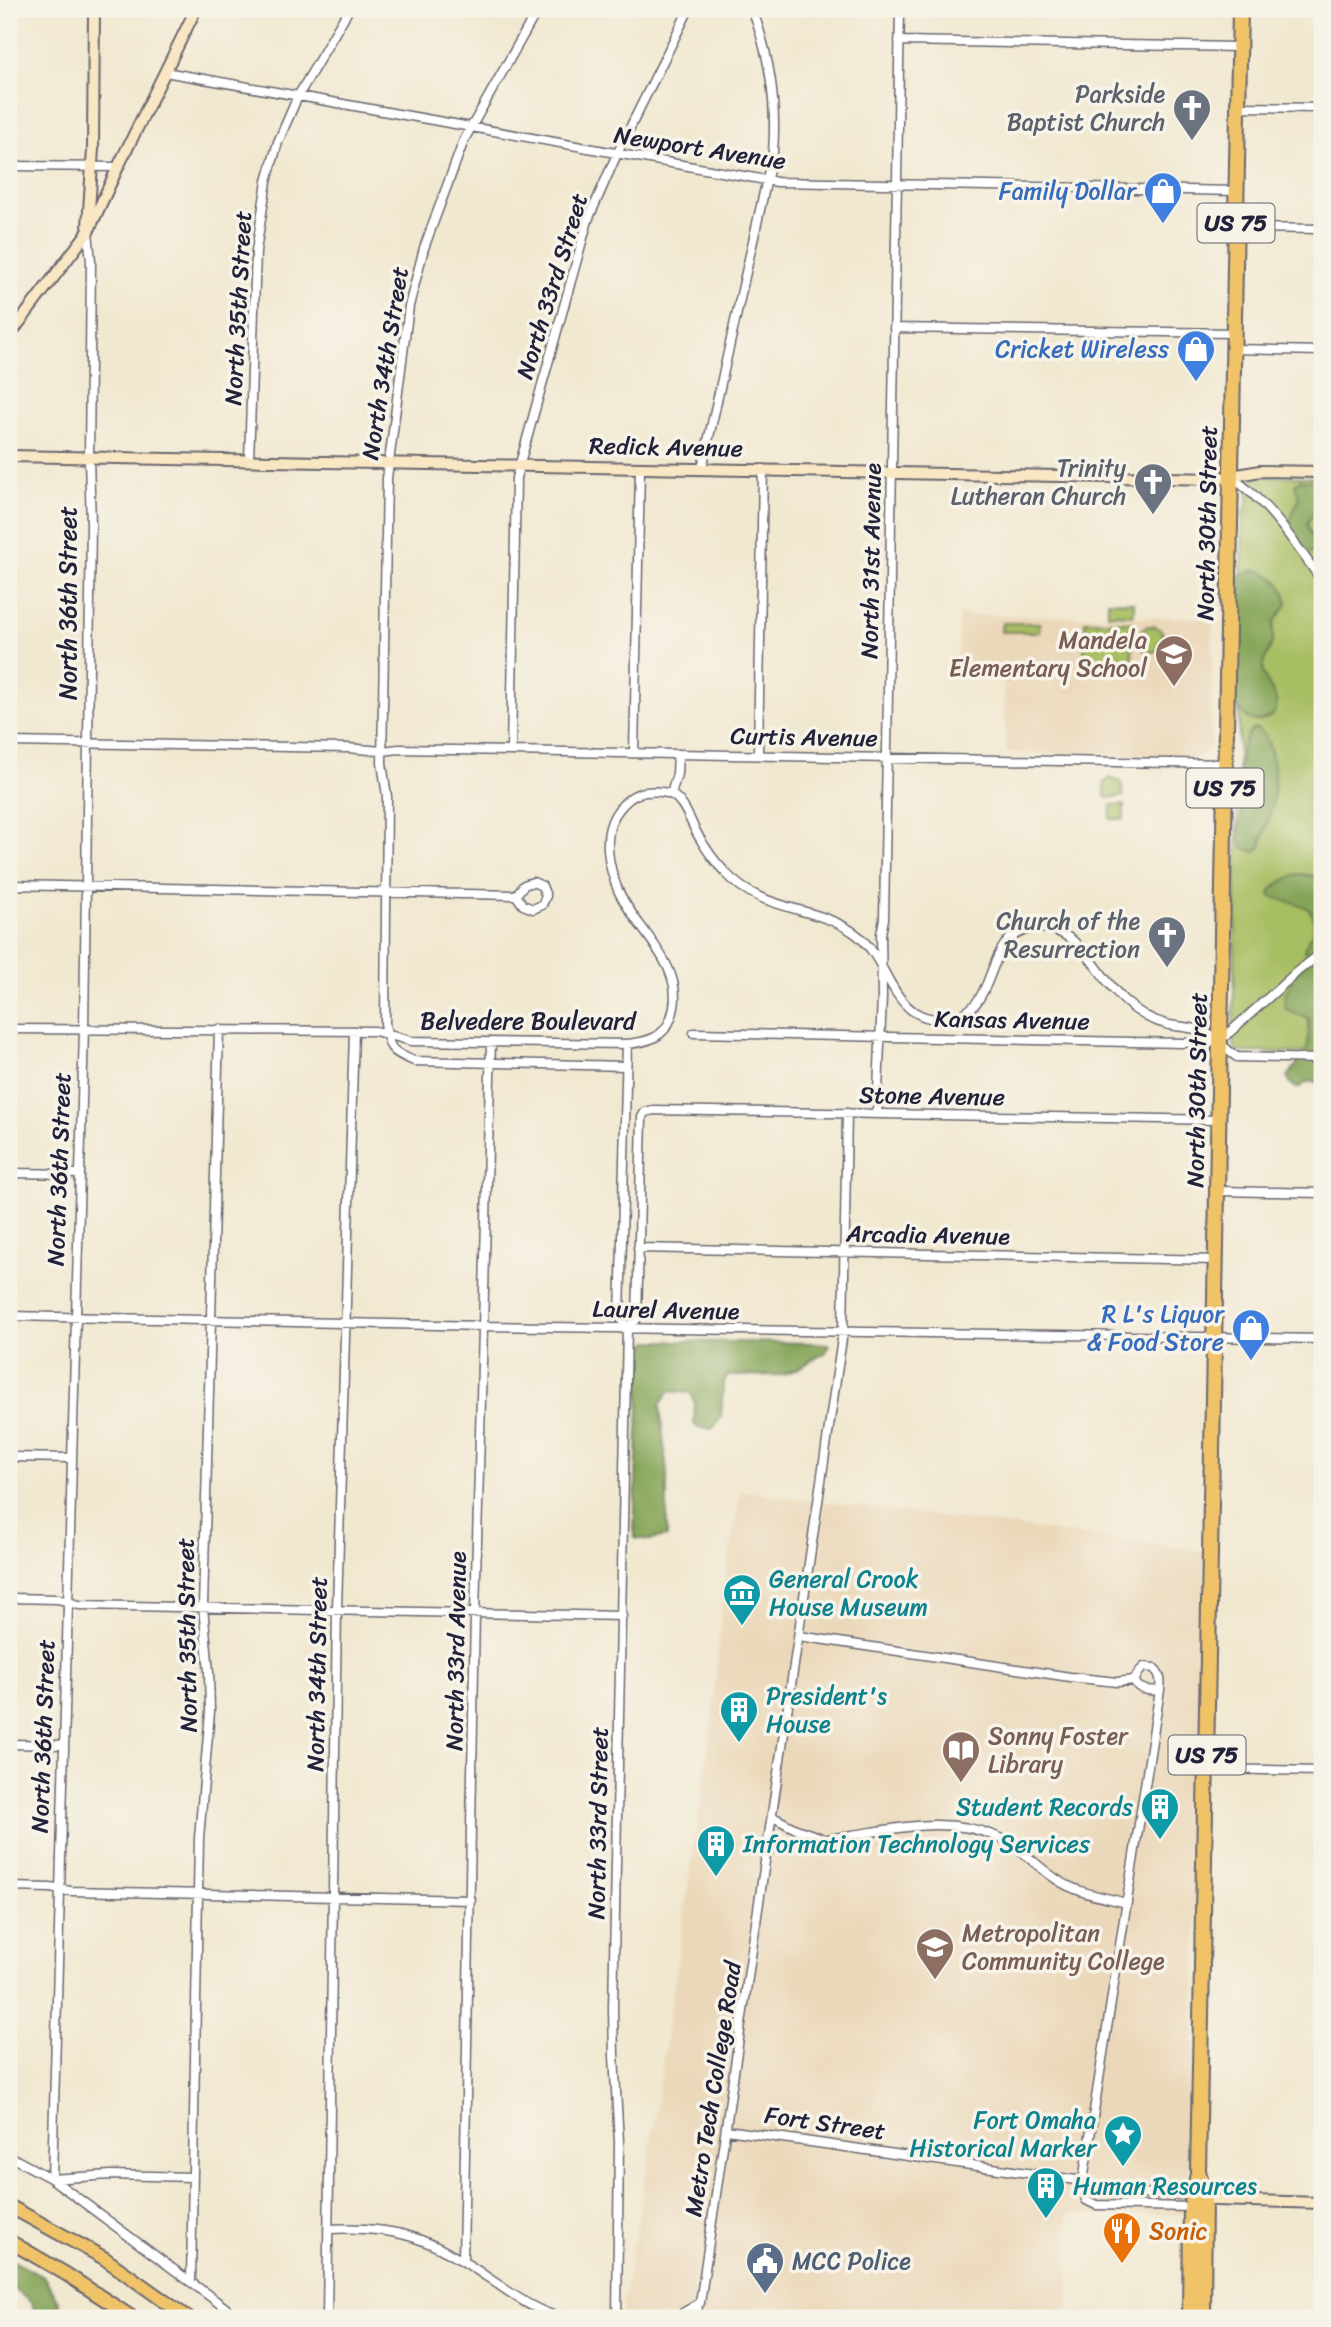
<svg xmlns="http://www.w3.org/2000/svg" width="1331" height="2327" font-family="Sriracha,sans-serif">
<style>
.built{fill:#ebd8ba}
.green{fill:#a7be62;stroke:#64704e;stroke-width:2}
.forest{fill:#85a558;stroke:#54644a;stroke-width:2}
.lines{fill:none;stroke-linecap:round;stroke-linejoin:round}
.street-casing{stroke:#6a676f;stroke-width:11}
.secondary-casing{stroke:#6a676f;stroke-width:14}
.primary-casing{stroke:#6a676f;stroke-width:16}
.highway-casing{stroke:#6a676f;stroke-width:18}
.street{stroke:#fff;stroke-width:8}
.secondary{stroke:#f9e7c3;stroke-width:10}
.primary{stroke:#f1c369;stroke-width:12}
.highway{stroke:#f1c369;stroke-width:14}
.labels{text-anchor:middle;stroke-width:7;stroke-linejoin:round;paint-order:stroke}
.shield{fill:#f7f3e8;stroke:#62616f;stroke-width:2}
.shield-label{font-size:23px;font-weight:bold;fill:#22223b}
.worship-label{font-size:24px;fill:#5b616d;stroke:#f7f3e8;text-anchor:end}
.street-label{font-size:24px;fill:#22223b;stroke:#f7f3e8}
.shop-label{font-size:24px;fill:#366cbe;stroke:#f7f3e8;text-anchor:end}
.education-label{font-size:24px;fill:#785e54;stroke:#f7f3e8;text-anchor:start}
.culture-label{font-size:24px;fill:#0d838f;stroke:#f7f3e8;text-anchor:start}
.food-label{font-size:24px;fill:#c56008;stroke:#f7f3e8;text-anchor:start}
.service-label{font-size:24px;fill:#4e5e75;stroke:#f7f3e8;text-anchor:start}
</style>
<rect width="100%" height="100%" fill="#f7f3e8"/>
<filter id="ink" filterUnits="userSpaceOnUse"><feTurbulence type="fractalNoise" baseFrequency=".0143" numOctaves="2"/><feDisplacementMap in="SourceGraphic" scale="14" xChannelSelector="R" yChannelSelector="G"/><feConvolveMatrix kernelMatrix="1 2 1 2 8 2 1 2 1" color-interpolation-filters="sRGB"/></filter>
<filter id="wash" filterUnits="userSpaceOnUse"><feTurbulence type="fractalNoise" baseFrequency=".00686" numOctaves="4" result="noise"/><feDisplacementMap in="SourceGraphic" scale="28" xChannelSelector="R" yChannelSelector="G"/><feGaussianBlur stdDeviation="1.57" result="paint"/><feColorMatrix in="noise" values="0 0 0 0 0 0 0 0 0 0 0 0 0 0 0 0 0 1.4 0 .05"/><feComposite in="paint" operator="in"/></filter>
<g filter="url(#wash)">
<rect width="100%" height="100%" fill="#f1e8d0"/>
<!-- built -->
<path class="built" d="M959,615L1213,618L1211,745L1201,757L1006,752L1003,675L957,672Z
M741,1491L1205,1551L1190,2215L1068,2214L1069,2312L1187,2315V2318H622L623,2302L648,2164L713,1712L723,1589Z"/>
<!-- green -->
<path class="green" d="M1261,476L1322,477V1053L1240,1052L1237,1051L1233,1044L1243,513L1248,504L1249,479Z
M1108,601L1134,602V615L1108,614Z
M1085,621L1133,622L1132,663L1084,662Z
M1002,623H1040L1039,632H1001Z
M1138 639a13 13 0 1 1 26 0a13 13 0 1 1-26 0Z
M1110,778L1121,782L1124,796L1107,798L1105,796L1104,783Z
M1111,805H1124V819H1110Z"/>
<!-- forest -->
<path class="forest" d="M1300,480L1322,481V505L1314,511L1307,524L1315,544L1314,553L1302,550C1283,522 1288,527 1299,499L1295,484Z
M1257,570C1272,573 1287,587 1287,603C1284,610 1279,615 1275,621C1272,627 1274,636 1272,642C1269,653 1261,662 1263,673C1266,685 1283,700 1274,713C1273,716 1268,718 1265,719C1250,726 1239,712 1233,699L1235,586L1240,575Z
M1256,728C1275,737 1276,781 1273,799C1271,815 1264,830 1261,847L1255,852L1243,848C1233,832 1244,817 1244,799C1245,792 1240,786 1239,778C1238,764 1242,733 1256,728Z
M1299,874L1314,876L1322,884V1081L1306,1082L1301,1087L1296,1088L1290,1083L1288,1077L1308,1047L1309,1019C1302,1014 1289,1015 1285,1006C1280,993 1302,964 1310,955L1304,951C1306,941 1314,934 1314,925C1316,900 1285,904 1271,896L1270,891L1282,881Z
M648,1341L816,1343L829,1345L826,1352L797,1369L783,1375L727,1376L723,1385L721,1418L712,1429L698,1428L694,1424L695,1404L691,1393L670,1391L660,1405L667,1474V1537L650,1540L635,1538L634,1530L641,1353Z
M9,2259L44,2277L60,2303L55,2318H36L32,2303L14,2289H9Z"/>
</g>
<g filter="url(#ink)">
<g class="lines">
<defs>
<path id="street" d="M538,9L464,140L424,248L409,306L387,478L382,763L387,796L385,1023C389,1048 389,1051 414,1061L626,1066
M899,41L1239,47
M165,72L777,182L1237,191
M1238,107L1322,108
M9,166L118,167
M1236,228L1322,229
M88,232L91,261L89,459L91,524L84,1030L52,2179L110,2175L193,2177
M894,328L1234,333
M1234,349L1322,351
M249,461L256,251L267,181L278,142L298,96L349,9
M702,468L773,152C777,102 770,56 752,9
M1231,477C1270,503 1295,544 1322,581
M9,742L347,748L382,751L399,749L511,751L1225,764
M511,751L516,478L588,220L617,154L689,9
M634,753L640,468
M758,755L763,469
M671,794L677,774L678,754
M533,882L542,886L546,896L542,905L533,909L523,905L516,895L524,885Z
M9,885L516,895
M9,1029L375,1031L411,1041L627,1044C647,1042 664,1038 671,1018C690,968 636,931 618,890C609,868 602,837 615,815C622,804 632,794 645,792C654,791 664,791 672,795C685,802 691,824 699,837C706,849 715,862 725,872C760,912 814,905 853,932C883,952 886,991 913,1011C922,1017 933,1020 944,1019C1003,1014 979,939 1030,929C1078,920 1096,976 1126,1002C1138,1013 1153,1021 1169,1025C1180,1027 1191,1027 1202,1031C1217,1037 1224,1049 1237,1057L1322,1059
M694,1033L1183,1043L1220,1041
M1220,1041L1299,970L1322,953
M627,1044L620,1317L627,1328
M877,1114L882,997L881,934L884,919L900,9
M9,1173L80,1174
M1218,1191L1322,1193
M638,1248L1217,1260
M9,1316L484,1326L1322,1339
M9,1457L72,1458
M9,1598L58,1599L79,1605L622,1616
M799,1636L1070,1677L1117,1682L1135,1680
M1160,1690C1142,1692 1124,1685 1144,1667L1154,1668C1161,1675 1161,1681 1160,1690L1083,2181L1086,2200L1096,2205L1191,2207
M9,1744L64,1745
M1207,1769L1322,1771
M773,1817L796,1829L819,1837
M768,1850C796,1843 824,1840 852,1835C901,1828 948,1816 995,1836C1018,1845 1035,1865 1056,1879C1076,1893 1103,1897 1127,1903
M9,1887L50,1888L71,1891L471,1900
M727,2130L1083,2181L1096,2192L1192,2195
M9,2156L52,2179L239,2318
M329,2229C398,2226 431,2238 487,2277C513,2294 533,2311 563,2318
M463,2261L475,1612L491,1042
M191,2281L199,1838L210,1712L209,1672L203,1607L219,1029
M697,2305L699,2318
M327,2318L337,1609L354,1031
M617,2318L619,2142L614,2056L613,2009L627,1328L637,1319L642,1117L645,1112L653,1110L1219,1120
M674,2318L700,2303L843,1332L847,1113"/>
<path id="secondary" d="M88,226L93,149L94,9
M9,336L88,232L118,167L196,9
M9,456L1216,479L1260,471L1322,472
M1200,2195L1215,2200L1322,2203"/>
<path id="primary" d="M9,2206L104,2258L188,2318
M9,2241L66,2274L133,2318"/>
<path id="highway" d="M1190,2318L1191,2207L1198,2174
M1203,2318L1204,2195L1198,2171L1240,9"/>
</defs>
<!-- street casing -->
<use href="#street" class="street-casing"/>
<!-- secondary casing -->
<use href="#secondary" class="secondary-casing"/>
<!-- primary casing -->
<use href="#primary" class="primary-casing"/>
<!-- highway casing -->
<use href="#highway" class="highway-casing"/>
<!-- street -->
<use href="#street" class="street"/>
<!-- secondary -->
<use href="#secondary" class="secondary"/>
<!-- primary -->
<use href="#primary" class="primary"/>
<!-- highway -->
<use href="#highway" class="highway"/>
</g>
</g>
<!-- icons -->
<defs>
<symbol id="church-pin" viewBox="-11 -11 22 30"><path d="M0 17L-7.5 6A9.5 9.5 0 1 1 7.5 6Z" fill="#6b7280" stroke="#f7f3e8"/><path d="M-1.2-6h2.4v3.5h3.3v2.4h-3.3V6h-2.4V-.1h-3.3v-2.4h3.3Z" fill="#fff"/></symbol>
<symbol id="shop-pin" viewBox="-11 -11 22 30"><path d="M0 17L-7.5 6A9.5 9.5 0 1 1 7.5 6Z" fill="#3f7fe0" stroke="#f7f3e8"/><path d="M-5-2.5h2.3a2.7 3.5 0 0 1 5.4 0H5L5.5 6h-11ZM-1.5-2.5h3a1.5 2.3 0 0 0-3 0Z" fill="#fff"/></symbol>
<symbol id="school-pin" viewBox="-11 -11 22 30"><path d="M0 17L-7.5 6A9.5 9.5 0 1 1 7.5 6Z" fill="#8d6e63" stroke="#f7f3e8"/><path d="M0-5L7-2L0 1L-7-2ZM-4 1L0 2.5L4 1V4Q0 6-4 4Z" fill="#fff"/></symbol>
<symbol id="museum-pin" viewBox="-11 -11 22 30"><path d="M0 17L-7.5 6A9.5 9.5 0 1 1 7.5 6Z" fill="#0f9aa8" stroke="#f7f3e8"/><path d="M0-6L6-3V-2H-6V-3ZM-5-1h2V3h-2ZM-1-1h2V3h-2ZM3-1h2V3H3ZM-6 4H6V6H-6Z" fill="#fff"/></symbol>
<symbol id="building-pin" viewBox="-11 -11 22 30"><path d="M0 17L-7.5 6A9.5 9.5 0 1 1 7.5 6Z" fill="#0f9aa8" stroke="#f7f3e8"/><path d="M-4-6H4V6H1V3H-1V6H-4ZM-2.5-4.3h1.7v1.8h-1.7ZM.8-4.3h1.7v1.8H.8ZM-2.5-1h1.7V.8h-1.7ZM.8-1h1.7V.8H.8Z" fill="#fff"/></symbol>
<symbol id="library-pin" viewBox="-11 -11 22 30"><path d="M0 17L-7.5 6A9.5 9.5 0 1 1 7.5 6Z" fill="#8d6e63" stroke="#f7f3e8"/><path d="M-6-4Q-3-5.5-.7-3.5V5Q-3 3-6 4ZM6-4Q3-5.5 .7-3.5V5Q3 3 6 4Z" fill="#fff"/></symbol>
<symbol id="university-pin" viewBox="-11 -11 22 30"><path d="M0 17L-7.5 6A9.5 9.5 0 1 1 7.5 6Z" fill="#8d6e63" stroke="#f7f3e8"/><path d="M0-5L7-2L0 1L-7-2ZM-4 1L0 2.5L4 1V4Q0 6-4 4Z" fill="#fff"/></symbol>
<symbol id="sight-pin" viewBox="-11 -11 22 30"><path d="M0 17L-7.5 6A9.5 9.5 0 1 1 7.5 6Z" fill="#0f9aa8" stroke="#f7f3e8"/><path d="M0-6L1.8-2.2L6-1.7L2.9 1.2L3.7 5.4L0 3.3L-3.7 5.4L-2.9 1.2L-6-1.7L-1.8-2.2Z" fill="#fff"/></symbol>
<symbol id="restaurant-pin" viewBox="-11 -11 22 30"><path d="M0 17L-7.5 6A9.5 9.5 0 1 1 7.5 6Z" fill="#e8710a" stroke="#f7f3e8"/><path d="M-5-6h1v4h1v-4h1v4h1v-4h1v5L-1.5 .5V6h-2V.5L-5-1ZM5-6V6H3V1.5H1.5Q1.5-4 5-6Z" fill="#fff"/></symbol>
<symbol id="civic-pin" viewBox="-11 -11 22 30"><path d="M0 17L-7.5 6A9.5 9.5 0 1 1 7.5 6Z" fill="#5c6f8a" stroke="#f7f3e8"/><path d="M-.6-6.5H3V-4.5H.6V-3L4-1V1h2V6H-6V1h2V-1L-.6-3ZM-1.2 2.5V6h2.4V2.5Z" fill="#fff"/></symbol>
</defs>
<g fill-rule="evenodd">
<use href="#church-pin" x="1170" y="86" width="44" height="60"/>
<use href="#shop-pin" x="1141" y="169" width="44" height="60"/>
<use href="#shop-pin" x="1174" y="327" width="44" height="60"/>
<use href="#church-pin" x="1131" y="460" width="44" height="60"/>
<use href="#school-pin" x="1152" y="632" width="44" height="60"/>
<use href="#church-pin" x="1145" y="913" width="44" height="60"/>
<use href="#shop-pin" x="1229" y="1306" width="44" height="60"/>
<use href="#museum-pin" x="720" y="1571" width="44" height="60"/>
<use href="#building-pin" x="717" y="1688" width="44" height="60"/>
<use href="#library-pin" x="939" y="1728" width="44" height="60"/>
<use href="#building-pin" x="1138" y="1785" width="44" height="60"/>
<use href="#building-pin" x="694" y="1822" width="44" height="60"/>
<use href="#university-pin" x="913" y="1925" width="44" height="60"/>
<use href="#sight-pin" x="1101" y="2112" width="44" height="60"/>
<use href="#building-pin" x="1024" y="2164" width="44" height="60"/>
<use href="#restaurant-pin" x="1100" y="2209" width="44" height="60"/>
<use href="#civic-pin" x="743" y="2239" width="44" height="60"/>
</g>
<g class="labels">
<!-- shield labels -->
<g class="shield">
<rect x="1197.5" y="203.5" width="77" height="39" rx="5"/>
<rect x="1186.5" y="768.5" width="77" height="39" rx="5"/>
<rect x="1168.5" y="1735.5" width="77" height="39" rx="5"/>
</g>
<g class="shield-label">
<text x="1236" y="231">US 75</text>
<text x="1225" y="796">US 75</text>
<text x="1207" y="1763">US 75</text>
</g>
<!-- worship labels -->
<g class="worship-label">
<text x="1165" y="102">Parkside<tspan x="1165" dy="28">Baptist Church</tspan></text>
<text x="1126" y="476">Trinity<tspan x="1126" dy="28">Lutheran Church</tspan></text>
<text x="1140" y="929">Church of the<tspan x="1140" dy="28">Resurrection</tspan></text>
</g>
<!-- street labels -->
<g class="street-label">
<text transform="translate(700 148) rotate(9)" y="8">Newport Avenue</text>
<text transform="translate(552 286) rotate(-73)" y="8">North 33rd Street</text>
<text transform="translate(238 308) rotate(-87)" y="8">North 35th Street</text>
<text transform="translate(385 363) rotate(-81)" y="8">North 34th Street</text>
<text transform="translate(666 447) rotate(1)" y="8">Redick Avenue</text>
<text transform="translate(1207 523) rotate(-89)" y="8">North 30th Street</text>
<text transform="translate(871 561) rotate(-89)" y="8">North 31st Avenue</text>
<text transform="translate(68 603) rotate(-90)" y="8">North 36th Street</text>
<text transform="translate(804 737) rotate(1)" y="8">Curtis Avenue</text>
<text transform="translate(1012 1020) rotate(1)" y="8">Kansas Avenue</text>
<text x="528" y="1029">Belvedere Boulevard</text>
<text transform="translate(1197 1090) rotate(-89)" y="8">North 30th Street</text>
<text transform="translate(932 1096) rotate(1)" y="8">Stone Avenue</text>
<text transform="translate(59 1169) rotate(-88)" y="8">North 36th Street</text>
<text transform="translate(928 1235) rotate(1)" y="8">Arcadia Avenue</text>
<text transform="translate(666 1310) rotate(1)" y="8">Laurel Avenue</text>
<text transform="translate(187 1635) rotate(-91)" y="8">North 35th Street</text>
<text transform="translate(456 1651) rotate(-89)" y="8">North 33rd Avenue</text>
<text transform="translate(317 1674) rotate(-89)" y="8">North 34th Street</text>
<text transform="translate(43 1736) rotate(-88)" y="8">North 36th Street</text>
<text transform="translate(598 1823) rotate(-89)" y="8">North 33rd Street</text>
<text transform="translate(713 2089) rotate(-81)" y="8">Metro Tech College Road</text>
<text transform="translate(825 2123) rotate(8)" y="8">Fort Street</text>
</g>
<!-- shop labels -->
<g class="shop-label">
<text x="1136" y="199">Family Dollar</text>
<text x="1169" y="357">Cricket Wireless</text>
<text x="1224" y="1322">R L's Liquor<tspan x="1224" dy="28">&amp; Food Store</tspan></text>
</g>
<!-- education labels -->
<g class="education-label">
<text x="1147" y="648" text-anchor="end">Mandela<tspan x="1147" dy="28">Elementary School</tspan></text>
<text x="988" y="1744">Sonny Foster<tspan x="988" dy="28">Library</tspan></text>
<text x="962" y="1941">Metropolitan<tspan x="962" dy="28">Community College</tspan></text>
</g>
<!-- culture labels -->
<g class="culture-label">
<text x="769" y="1587">General Crook<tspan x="769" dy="28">House Museum</tspan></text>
<text x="766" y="1704">President's<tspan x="766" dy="28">House</tspan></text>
<text x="1133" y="1815" text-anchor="end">Student Records</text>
<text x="743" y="1852">Information Technology Services</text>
<text x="1096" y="2128" text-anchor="end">Fort Omaha<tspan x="1096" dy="28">Historical Marker</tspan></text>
<text x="1073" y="2194">Human Resources</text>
</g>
<!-- food labels -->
<g class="food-label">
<text x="1149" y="2239">Sonic</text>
</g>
<!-- service labels -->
<g class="service-label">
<text x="792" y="2269">MCC Police</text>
</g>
</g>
<!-- margin -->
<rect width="1331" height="2327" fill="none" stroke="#f7f3e8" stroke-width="35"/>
</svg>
